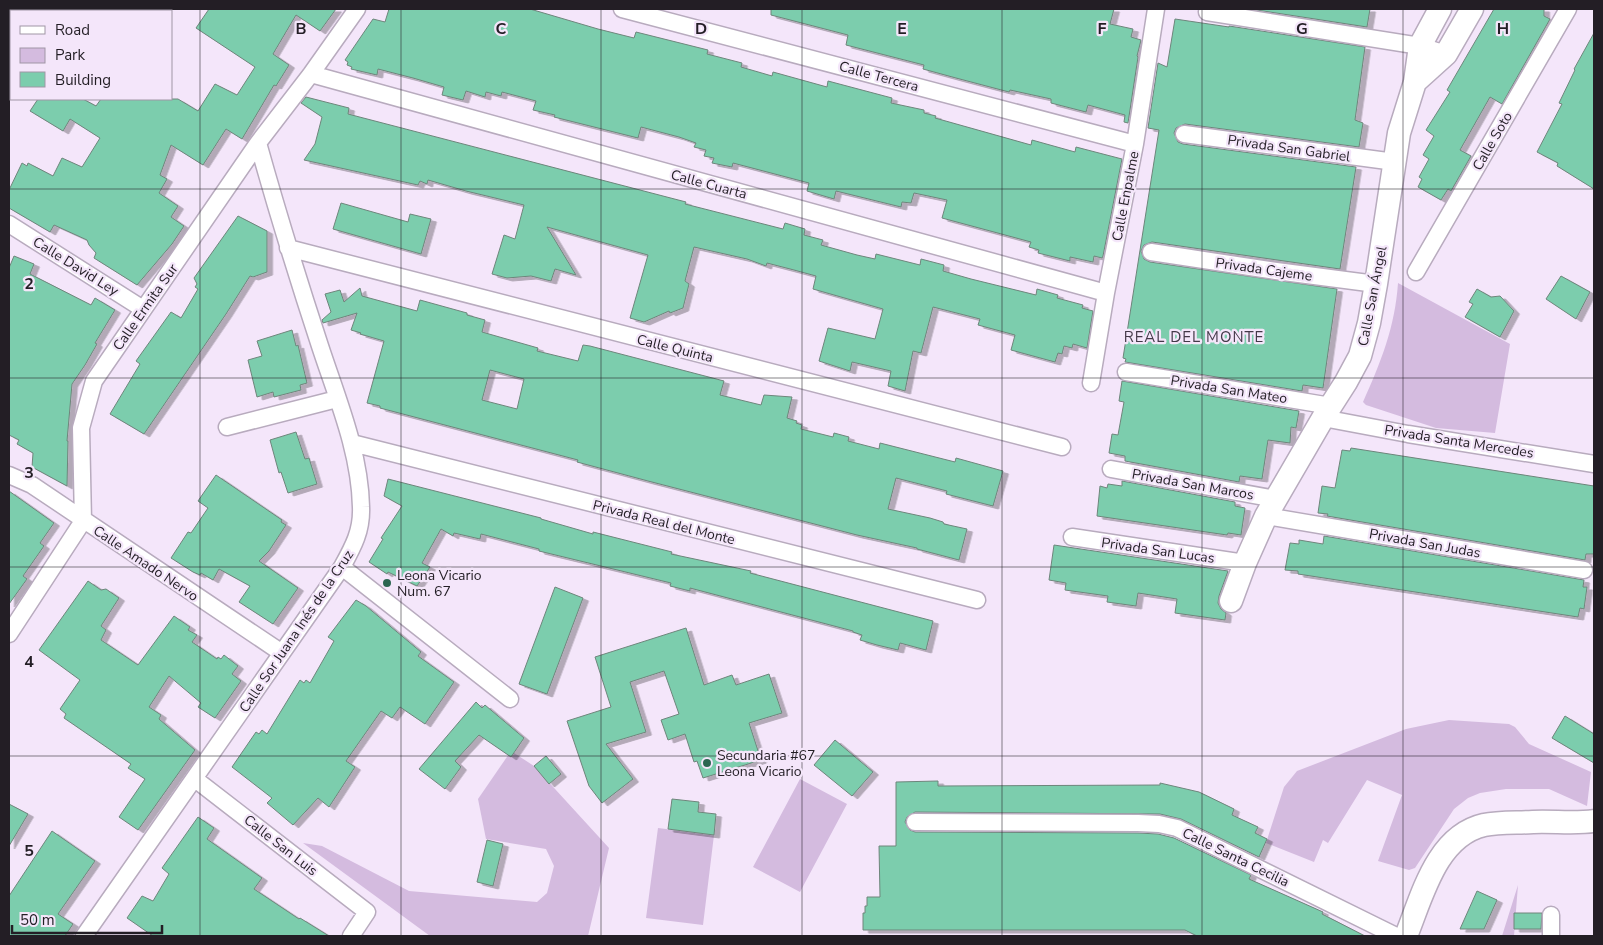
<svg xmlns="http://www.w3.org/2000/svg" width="1603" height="945" font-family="'Nunito Sans',sans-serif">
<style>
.green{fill:#d4bbdf}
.building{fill:#7bcdad;stroke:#6e857b;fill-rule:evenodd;filter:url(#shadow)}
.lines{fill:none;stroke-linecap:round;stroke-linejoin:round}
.street-casing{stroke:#b8abbe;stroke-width:19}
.secondary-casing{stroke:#b8abbe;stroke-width:25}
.street{stroke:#fff;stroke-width:16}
.secondary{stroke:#fff;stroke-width:22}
.grid{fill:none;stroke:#231e25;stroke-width:1;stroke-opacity:0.55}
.poi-dot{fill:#2b6651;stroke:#f4e6fa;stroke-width:2}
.labels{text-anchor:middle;stroke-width:4.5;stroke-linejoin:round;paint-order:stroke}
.street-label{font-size:14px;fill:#231e25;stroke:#f4e6fa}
.poi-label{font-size:14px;fill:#231e25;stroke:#f4e6fa;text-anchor:start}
.neighbourhood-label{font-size:15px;letter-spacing:1px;fill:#433848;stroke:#f4e6fa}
.grid-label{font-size:16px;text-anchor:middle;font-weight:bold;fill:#231e25;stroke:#f4e6fa;stroke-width:4.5;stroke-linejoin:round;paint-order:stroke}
</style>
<defs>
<filter id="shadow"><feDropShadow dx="5.5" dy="3" stdDeviation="0" flood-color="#0004"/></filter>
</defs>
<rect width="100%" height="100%" fill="#f4e6fa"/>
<!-- green -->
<path class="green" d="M1398,283L1510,344L1495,433L1436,428L1366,405L1363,402C1381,362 1395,327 1398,283Z
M1449,720L1509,724L1515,727L1529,744L1591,772L1587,806L1549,789H1506L1480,793L1468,798L1454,809L1415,868L1409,870L1378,861L1402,795L1367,780L1328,843L1323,840L1314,862L1266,843L1284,787L1297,771L1406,729Z
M511,751L534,766L609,848L588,936H430L303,843L322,846L409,891L537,902L547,893L554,866L546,849L486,839L478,799Z
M800,779L847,804L800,892L753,867Z
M658,828L714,835L703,925L646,918Z
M1518,885L1514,936H1502Z"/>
<!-- building -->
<path class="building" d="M209,9H336L320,31L296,15L273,54L289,65L276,86L274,85L242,139L226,129L203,165L171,145L160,175L167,179L159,193L178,206L171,217L184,226L172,244L137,285L94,258L96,253L89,245L87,240L54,225L50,232L9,208V190L22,163L27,166L28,163L53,176L62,158L82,167L100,138L70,119L63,131L30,111L38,99H83L96,106L101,99H178L198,111L215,84L237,95L255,67L196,28Z
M389,9H530L598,29L634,38L636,32L708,50L707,54L742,63L741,67L772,76L773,72L827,87L828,81L892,98L891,103L924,110V113L936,116L935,118L1031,145L1032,140L1075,152L1076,147L1122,159L1103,256L1102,258L1094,256L1093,262L1070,257V261L1038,253L1039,250L1029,247L1031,242L942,218L947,200L914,193L911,203L902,202L901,207L836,191L834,199L807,191L809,183L733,163L732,167L712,163L714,158L704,156L706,150L694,147L696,143L679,137L641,127L638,138L554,117L555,115L533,110L536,101L502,92L501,96L486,92L485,97L466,91L463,100L442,95L444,87L413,78L378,69L377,75L351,69L352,67L347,65L348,62L345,60L373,19L385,22Z
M771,9H1114L1110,24L1133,29L1131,37L1141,40L1137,56L1138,57L1128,123L1124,122L1125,115L1088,105L1086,112L1051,103V99L1010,90L1009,92L956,78L923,69L924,65L846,45L848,35L771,15Z
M1250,9H1370L1367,27Z
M1494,9H1544V16L1550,19L1502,104L1490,97L1460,150L1471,156L1451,191L1448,189L1441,200L1418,187L1422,179L1419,177L1429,159L1423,155L1434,136L1426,130L1450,92L1447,90Z
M1175,19L1229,27V26L1365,47L1355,120L1363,123L1359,147L1185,124L1176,128L1174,133L1178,142L1183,144L1356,167L1340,269L1152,242L1144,245L1141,251L1144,259L1150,262L1337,289L1323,388L1303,385L1302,391L1125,362L1126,359L1123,358L1159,130L1148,128L1158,63L1167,67Z
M1594,33V189L1557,166L1558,163L1537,152L1562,104L1559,103L1575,70L1574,69Z
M306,97L349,108L348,114L686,202L685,204L783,229L785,223L805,229L804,235L823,240L821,245L857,255L875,259L876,254L920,265L921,259L944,265L943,271L971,279L1036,295L1037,289L1058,295L1057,298L1083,305L1082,308L1093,311L1087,348L1073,344L1072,348L1064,346L1062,354L1058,353L1055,362L1011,350L1015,335L978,325L980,319L933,307L921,353L913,351L905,391L888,386L891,371L852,362L850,371L819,361L828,328L875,339L883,309L813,289L816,276L794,270L767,263L766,266L747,259L694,247L685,281L689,284L683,308L670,313L669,311L644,322L630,318L648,255L547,227L576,275L555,269L551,281L531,276L507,278L492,274L504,235L515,239L524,205L466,191L428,180L427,184L420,181L418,185L304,160L315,144L322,117L301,103Z
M341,203L408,222L410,214L431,219L421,254L333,229Z
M238,216L267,231V272L253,277L250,276L226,314L144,434L110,414L140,364L136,361L171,312L181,318L198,289L195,287L197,284L194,278Z
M14,256L34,264L30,274L91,305L95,298L115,310L95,343L97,344L85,365L72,384L67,441H68L67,486L32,467L33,453L17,444L19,440L9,435V268Z
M1561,276L1590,292L1576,319L1546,299Z
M360,288L362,296L417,311L420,300L467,313V315L485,320L482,332L538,348L537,351L578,361L583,345L590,346L724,381L720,395L761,405L764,395L792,397L787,418L797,421L796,423L802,425L801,429L833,437L834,433L849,437L848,441L879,449L880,443L955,462L956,458L1003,471L993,506L946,494L947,491L896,478L888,509L930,518L943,522L944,524L967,529L959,560L917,549V548L857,535L648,481L577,462L578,460L380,408V406L367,403L384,341L360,334L361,333L351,330L357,313L323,323L322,320L331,312L325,294L340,290L344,302ZM490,370L524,379L517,409L482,400Z
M1477,289L1491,297L1500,296L1514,311L1500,337L1465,317L1473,304L1469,302Z
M292,330L296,346L298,345L307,383L300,385L301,390L274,397L273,392L257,397L248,360L262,356L257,341Z
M1122,381L1299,411L1296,428L1291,427L1290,443L1268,440L1262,479L1240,476L1239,482L1125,461V456L1109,453L1112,434L1118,435L1124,402L1119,401Z
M296,432L305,459L309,458L317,484L288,493L281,472L279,473L270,440Z
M1351,448L1594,486V554H1586L1585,560L1327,516L1328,514L1318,513L1322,486L1335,488L1342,450L1350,451Z
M216,475L282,520L281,522L286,525L269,551L259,561L298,588L273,624L239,602L250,586L219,569L213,580L201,573L200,575L193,572L171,558L188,532L191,533L208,508L198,501Z
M388,479L541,518V519L593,534V532L672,552L671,554L751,571L750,573L933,621L926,650L900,643L898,650L877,645L860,640L862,635L853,632V631L690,588V591L670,586L671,583L539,551V549L481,534L480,539L454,533L453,536L441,529L422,563L430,567L417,586L388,572L387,574L369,562L383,539L381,538L402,506L384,496Z
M1122,481L1235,502V506L1245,508L1241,535L1228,533L1227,535L1097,516L1100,486L1107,488L1108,484L1122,486Z
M9,491L54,523L40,543L44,546L23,576L27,579L9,604Z
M1324,536L1584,580L1583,587H1587L1584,609L1580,608L1578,617L1298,574V571L1285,570L1290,543L1299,544V540L1323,544Z
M1054,545L1228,571L1219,596L1218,603L1221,609L1226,613L1225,620L1175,613L1177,599L1138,593L1136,606L1107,602L1108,596L1065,590L1066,583L1049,580Z
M88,581L101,590L106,589L119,598L101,626L106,630L101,640L138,665L174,616L190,627L188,630L197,635L192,642L217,659L218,657L221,659L224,655L238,666L232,674L241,681L215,718L198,707L201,703L169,676L149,707L161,715L159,719L195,750L138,830L119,817L145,779L128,768L131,764L64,718L66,714L60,709L80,680L39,650Z
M555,587L583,598L547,694L519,684Z
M356,600L366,606L421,652L418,656L454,682L425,724L400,707L392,718L381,711L346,761L355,767L329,807L318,798L293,825L267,803L272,798L232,767L256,732L259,734L262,730L267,734L300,680L304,683L306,680L310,683L334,641L328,637Z
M686,628L704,685L732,675L736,685L769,674L782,713L749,723L761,760L703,778L697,761L694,762L685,734L668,740L661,720L679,714L664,671L630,682L646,732L606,744L633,779L602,803L589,786L567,721L611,707L595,657Z
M476,702L482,708L485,705L524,738L511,757L479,735L455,761L461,767L445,789L419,769Z
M1565,716L1594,734V763L1552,738Z
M835,740L873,772L852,796L814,765Z
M546,756L561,774L549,784L534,766Z
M938,781V786L1160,785V783L1199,792L1234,809L1232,815L1258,827L1255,833L1267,839L1259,857L1181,819L1160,814L915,812L907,817L905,822L910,830L915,832L1138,833L1158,834L1174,838L1251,875L1249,879L1323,912L1322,914L1365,936H1197L1185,930H863V913H865V906H867V897H880L879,846H896V782Z
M672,799L699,802L698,812L716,814L714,835L668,829Z
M9,804L28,814L9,846Z
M198,817L214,828L207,839L262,878L254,889L299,919L300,918L329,936H153L127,918L142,896L153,901L169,874L162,868Z
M52,831L95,861L58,914L73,924L65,936H9V896Z
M487,840L503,844L493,886L477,882Z
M1477,891L1497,900L1484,929H1460Z
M1514,913H1542L1541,929H1514Z"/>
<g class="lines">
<defs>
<path id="street" d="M622,9L1135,144
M26,11L27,9
M1207,12L1420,46L1446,54
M9,67L11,59
M311,74L1106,293
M1184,134L1395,162
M9,224L143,309
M288,248L1062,447
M1151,252L1276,271L1376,284
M1416,272L1568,9
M1126,372L1331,406
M1091,383L1106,293L1135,144L1156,9
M1323,418L1408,434L1594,464
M227,427L337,399
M352,443L977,600
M1111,469L1276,499
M9,475L32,485L282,653
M1266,516L1584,570
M1072,537L1245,563
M342,567L510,699
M9,634L83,521L81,428L94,381L258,143L311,74L357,9
M195,779L367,912L351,936
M915,822L1138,823L1159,824L1177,828L1396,936
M84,936L342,567C353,547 362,531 361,507C360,452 337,398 320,346C298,279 277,211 258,143
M1551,936V915"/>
<path id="secondary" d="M1415,82L1446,54L1472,9
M1231,601L1245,563L1266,516L1323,418L1346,382L1360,356L1369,323L1376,284L1399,133L1415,82L1420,46L1440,9
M1406,936C1422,897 1436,836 1484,825C1499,822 1517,823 1533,822C1553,821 1575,824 1594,821"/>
</defs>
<!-- street casing -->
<use href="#street" class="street-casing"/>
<!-- secondary casing -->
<use href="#secondary" class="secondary-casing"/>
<!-- street -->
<use href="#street" class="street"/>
<!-- secondary -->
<use href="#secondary" class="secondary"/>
</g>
<!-- grid -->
<path class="grid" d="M200,9V936M401,9V936M601,9V936M802,9V936M1002,9V936M1202,9V936M1403,9V936M9,189H1594M9,378H1594M9,567H1594M9,756H1594"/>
<!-- markers -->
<g class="poi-dot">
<circle cx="387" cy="583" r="5"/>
<circle cx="707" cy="763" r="5"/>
</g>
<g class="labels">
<!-- street labels -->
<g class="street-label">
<text transform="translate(879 76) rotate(15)" y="5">Calle Tercera</text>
<text transform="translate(1492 141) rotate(-60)" y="5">Calle Soto</text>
<text transform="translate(1289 148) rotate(8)" y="5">Privada San Gabriel</text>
<text transform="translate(709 184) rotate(15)" y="5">Calle Cuarta</text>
<text transform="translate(1125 196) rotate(-79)" y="5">Calle Enpalme</text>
<text transform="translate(76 266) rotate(32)" y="5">Calle David Ley</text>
<text transform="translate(1264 269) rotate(8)" y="5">Privada Cajeme</text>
<text transform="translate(1372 296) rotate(-79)" y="5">Calle San Ángel</text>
<text transform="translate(145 307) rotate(-55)" y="5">Calle Ermita Sur</text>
<text transform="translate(675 348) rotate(14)" y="5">Calle Quinta</text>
<text transform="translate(1229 389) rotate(9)" y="5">Privada San Mateo</text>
<text transform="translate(1459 441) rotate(9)" y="5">Privada Santa Mercedes</text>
<text transform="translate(1193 484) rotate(10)" y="5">Privada San Marcos</text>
<text transform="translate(664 522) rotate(14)" y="5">Privada Real del Monte</text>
<text transform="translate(1425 543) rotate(10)" y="5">Privada San Judas</text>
<text transform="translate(1158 550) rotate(8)" y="5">Privada San Lucas</text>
<text transform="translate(146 563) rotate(34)" y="5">Calle Amado Nervo</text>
<text transform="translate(296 631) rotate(-56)" y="5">Calle Sor Juana Inés de la Cruz</text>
<text transform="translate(281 845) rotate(38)" y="5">Calle San Luis</text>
<text transform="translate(1236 857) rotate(26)" y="5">Calle Santa Cecilia</text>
</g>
<!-- poi labels -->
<g class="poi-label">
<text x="397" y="580">Leona Vicario<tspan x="397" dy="16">Num. 67</tspan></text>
<text x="717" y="760">Secundaria #67<tspan x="717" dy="16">Leona Vicario</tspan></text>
</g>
<!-- neighbourhood labels -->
<g class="neighbourhood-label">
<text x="1194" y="342">REAL DEL MONTE</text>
</g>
</g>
<g class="grid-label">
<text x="301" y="34">B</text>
<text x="501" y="34">C</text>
<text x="701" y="34">D</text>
<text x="902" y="34">E</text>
<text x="1102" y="34">F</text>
<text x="1302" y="34">G</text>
<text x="1503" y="34">H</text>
<text x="29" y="289">2</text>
<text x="29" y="478">3</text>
<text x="29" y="667">4</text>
<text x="29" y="856">5</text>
</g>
<!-- border -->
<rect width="1603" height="945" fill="none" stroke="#231e25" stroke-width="20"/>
<!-- legend -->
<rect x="10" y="10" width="162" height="90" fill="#f4e6fa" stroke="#a096a5"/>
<rect x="20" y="26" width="25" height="8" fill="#ffffff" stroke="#a096a5"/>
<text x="55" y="35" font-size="15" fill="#231e25">Road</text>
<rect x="20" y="48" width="25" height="15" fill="#d4bbdf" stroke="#a096a5"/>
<text x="55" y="60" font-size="15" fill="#231e25">Park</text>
<rect x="20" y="72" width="25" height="15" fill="#7bcdad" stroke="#a096a5"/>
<text x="55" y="85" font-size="15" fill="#231e25">Building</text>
<!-- scale -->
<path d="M12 925v8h150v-8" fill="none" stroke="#231e25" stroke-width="2.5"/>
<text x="20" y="925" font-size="15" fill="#231e25" stroke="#f4e6fa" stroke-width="4" paint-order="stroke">50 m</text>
</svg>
